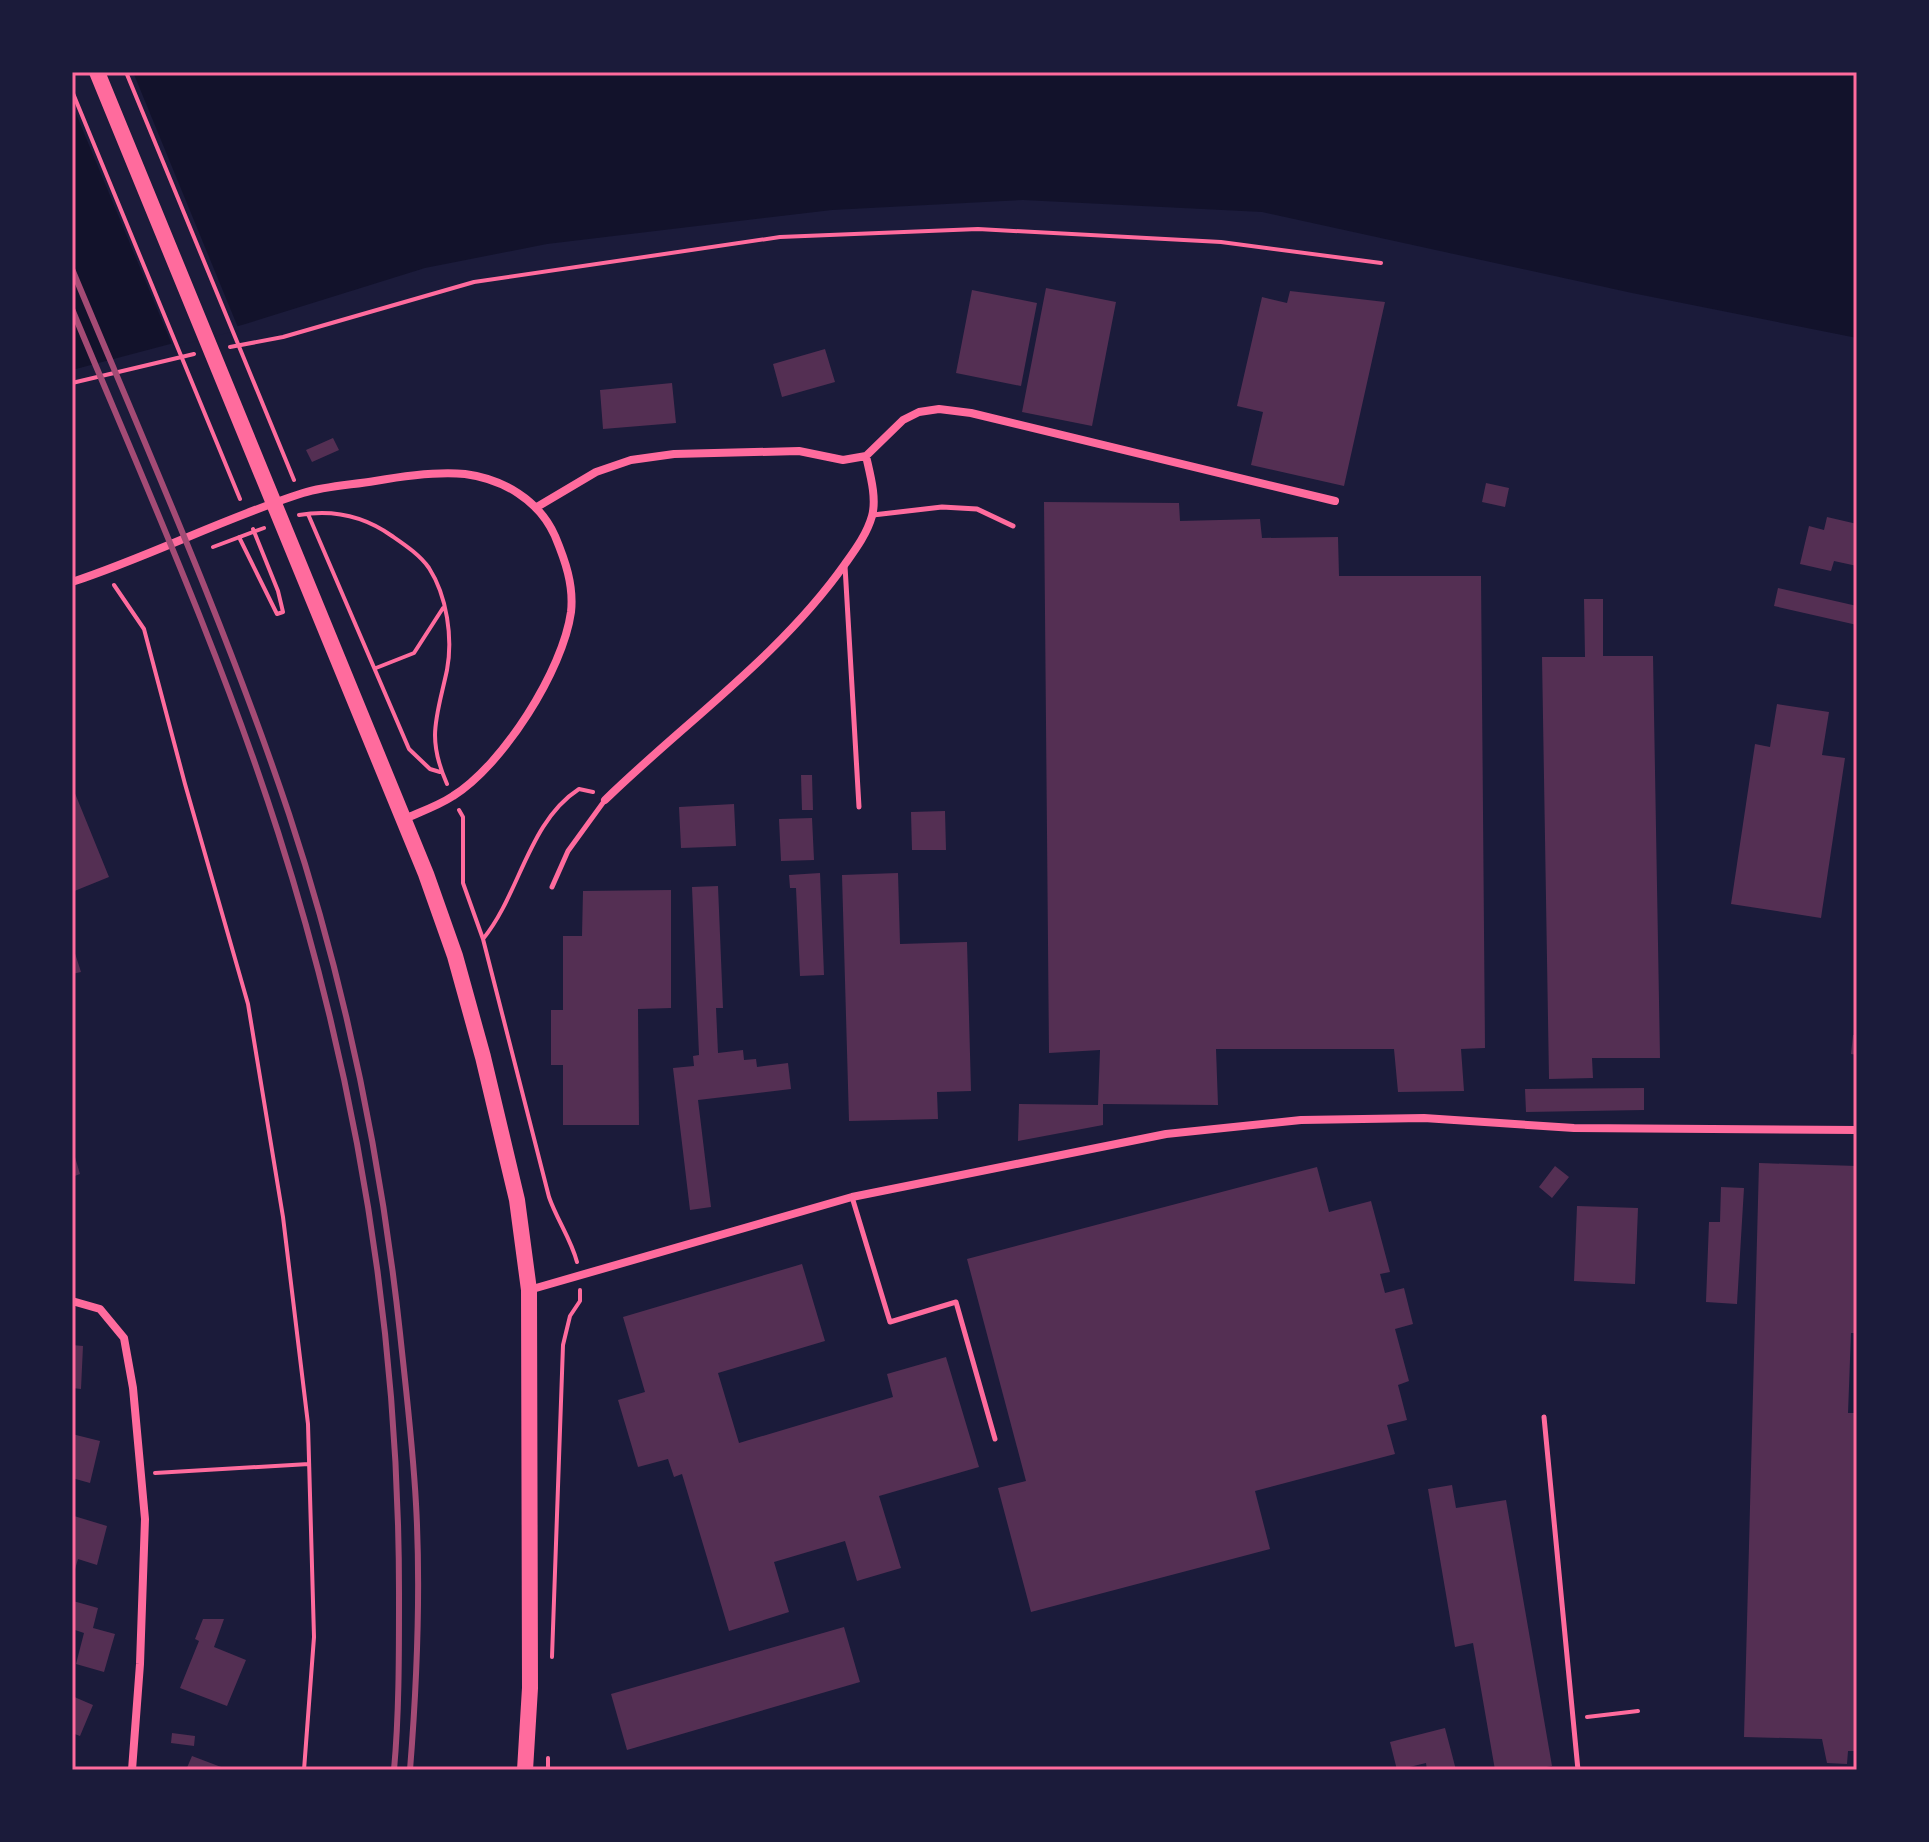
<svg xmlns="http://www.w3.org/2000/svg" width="1929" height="1842" font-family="Cabin,sans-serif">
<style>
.water{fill:#12122b}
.pier{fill:#1b1b3a}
.building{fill:#542f53}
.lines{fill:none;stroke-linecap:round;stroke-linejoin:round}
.path{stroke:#ff6b9d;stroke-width:4}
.service{stroke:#ff6b9d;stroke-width:5}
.minor{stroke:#ff6b9d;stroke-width:8}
.secondary{stroke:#ff6b9d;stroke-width:16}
.rail{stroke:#a44b75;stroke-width:6}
.neatline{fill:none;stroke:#ff6b9d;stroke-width:3}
</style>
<rect width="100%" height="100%" fill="#1b1b3a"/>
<!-- water -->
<path class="water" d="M72,72H1857V338L1632,293L1262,212L1023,200L832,210L547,244L425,268L242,325L72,370Z"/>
<!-- pier -->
<path class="pier" d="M72,72H133L239,330L173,347L72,104Z"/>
<!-- building -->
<path class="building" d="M1046,288L1116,302L1092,426L1022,412Z
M972,290L1037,303L1021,386L956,373Z
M1290,291L1385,302L1344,486L1251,465L1263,412L1237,406L1262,297L1287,303Z
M825,349L835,382L782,397L773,364Z
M672,383L676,423L603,429L600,390Z
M333,438L339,450L312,462L306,450Z
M1486,483L1509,488L1505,507L1482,502Z
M1044,502L1179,503L1180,521L1260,519L1262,538L1338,537L1339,576H1481L1485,1048L1461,1049L1464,1091L1398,1092L1394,1049H1216L1218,1105L1103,1104V1125L1018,1141L1019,1104L1098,1105L1100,1050L1049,1053Z
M1827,517L1857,524V566L1834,561L1831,571L1800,564L1809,526L1824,530Z
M1778,588L1857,606V625L1774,606Z
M1584,599H1603V656H1653L1660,1058H1592L1593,1078L1549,1079L1542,657H1585Z
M1777,704L1829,712L1822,755L1845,758L1821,918L1731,904L1755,744L1770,747Z
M801,775H812L813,810H802Z
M72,786L109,877L72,892Z
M734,804L736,846L681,848L679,807Z
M945,811L946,850H912L911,812Z
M812,818L814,860L781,861L779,819Z
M820,873L824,975L800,976L796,888H790L789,875Z
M898,873L900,944L967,942L971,1091L937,1092L938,1119L849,1121L842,875Z
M718,886L723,1008H716L718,1053L743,1050L744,1060L756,1059L757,1067L788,1063L791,1089L698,1100L711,1207L690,1210L673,1068L694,1066L693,1056L699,1055L692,887Z
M671,890V1008L638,1009L639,1125H563V1065H551V1010H563V936H582L583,891Z
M72,944L81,972L72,974Z
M1853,1035H1857V1055L1851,1054Z
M1644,1088V1110L1526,1112L1525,1089Z
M72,1147L80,1174L72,1177Z
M1759,1163L1857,1166V1333H1851L1848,1413H1857V1751H1848L1847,1764L1827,1763L1822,1739L1744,1737Z
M1555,1166L1569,1177L1552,1198L1539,1187Z
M1317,1167L1329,1212L1371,1201L1390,1272L1380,1274L1385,1293L1404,1288L1413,1324L1395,1329L1409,1381L1398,1385L1407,1420L1387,1425L1395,1454L1255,1491L1270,1549L1031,1612L998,1488L1026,1481L967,1259Z
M1721,1187L1744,1188L1737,1304L1706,1302L1709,1222H1720Z
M1577,1206L1638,1208L1635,1284L1574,1281Z
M802,1264L825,1341L718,1373L739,1443L893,1397L887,1374L946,1357L979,1467L879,1496L901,1568L857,1581L845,1541L774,1562L789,1612L729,1631L682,1474L674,1477L668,1459L638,1467L618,1400L645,1392L623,1317Z
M72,1345L83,1346L81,1389L72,1388Z
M72,1434L100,1441L90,1483L72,1478Z
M1452,1485L1456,1508L1506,1500L1552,1766L1530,1770H1495L1473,1643L1455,1647L1428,1489Z
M74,1516L107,1526L97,1565L78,1559L73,1576L72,1525Z
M73,1601L98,1608L93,1628L115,1634L104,1672L76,1664L84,1633L72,1629Z
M203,1619H224L214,1647L246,1660L227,1706L180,1688L199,1641L195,1639Z
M844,1627L860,1682L627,1750L611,1694Z
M72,1696L93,1705L80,1736L72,1733Z
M1445,1728L1456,1770H1427L1426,1763L1397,1770L1390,1742Z
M172,1733L195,1736L194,1746L171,1743Z
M192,1756L229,1770H186Z"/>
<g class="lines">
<!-- path -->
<path class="path" d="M126,72L294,480
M72,91L240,499
M230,347L283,337L474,282L780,237L978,229L1221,242L1381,263
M72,383L194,354
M308,514L409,749L430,769L440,772
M299,515C334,509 364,516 392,536C405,545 420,555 429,568C447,596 453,638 447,670C437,717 426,737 447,784
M239,537L277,614L283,612L278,591L253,529
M213,547L264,528
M114,585L144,629L185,784L248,1004L283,1217L308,1424L314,1637L304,1770
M376,668L414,653L443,608
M459,810L463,817V883L483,939L549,1197C557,1220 571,1239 577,1262
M483,939C520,894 528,822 579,789L593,792
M155,1473L309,1464
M552,1657L563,1345L570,1316L580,1301V1290
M1587,1717L1638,1711
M548,1770V1758"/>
<!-- service -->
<path class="service" d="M873,515L942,507L977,509L1013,526
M845,566L859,807
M552,887L568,851L605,800
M852,1197L890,1322L956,1302L995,1439
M1544,1417L1578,1770"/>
<!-- minor -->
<path class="minor" d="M537,507L596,472L631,460L674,454L799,451L843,460L866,456L903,420L919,412L939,409L971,413L1335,501
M72,582C151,556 224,518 303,493C326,486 351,485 375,481C403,476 436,471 465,474C503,479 539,500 555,536C565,560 574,585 571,612C563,670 503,765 453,796C438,806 420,812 404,819
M605,800C685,722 780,656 845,564C855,550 867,534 872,516C877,498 870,474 866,456
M529,1290L852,1197L1166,1134L1301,1120L1424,1118L1574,1128L1857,1130
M72,1301L100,1309L124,1338L133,1388L145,1519L140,1664L132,1770"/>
<!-- secondary -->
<path class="secondary" d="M97,72L426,874L455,956L483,1057L517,1200L529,1290L530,1688L525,1770"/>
<!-- rail -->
<path class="rail" d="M72,269C147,449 227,629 289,814C345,983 381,1157 400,1333C406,1390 413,1447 416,1504C421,1593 417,1682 410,1770
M72,309C144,482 221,654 278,832C358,1082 400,1340 399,1603C399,1658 399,1715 394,1770"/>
</g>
<!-- border -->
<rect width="1929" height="1842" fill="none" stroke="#1b1b3a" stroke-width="148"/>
<rect x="74" y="74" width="1781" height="1694" class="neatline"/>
</svg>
